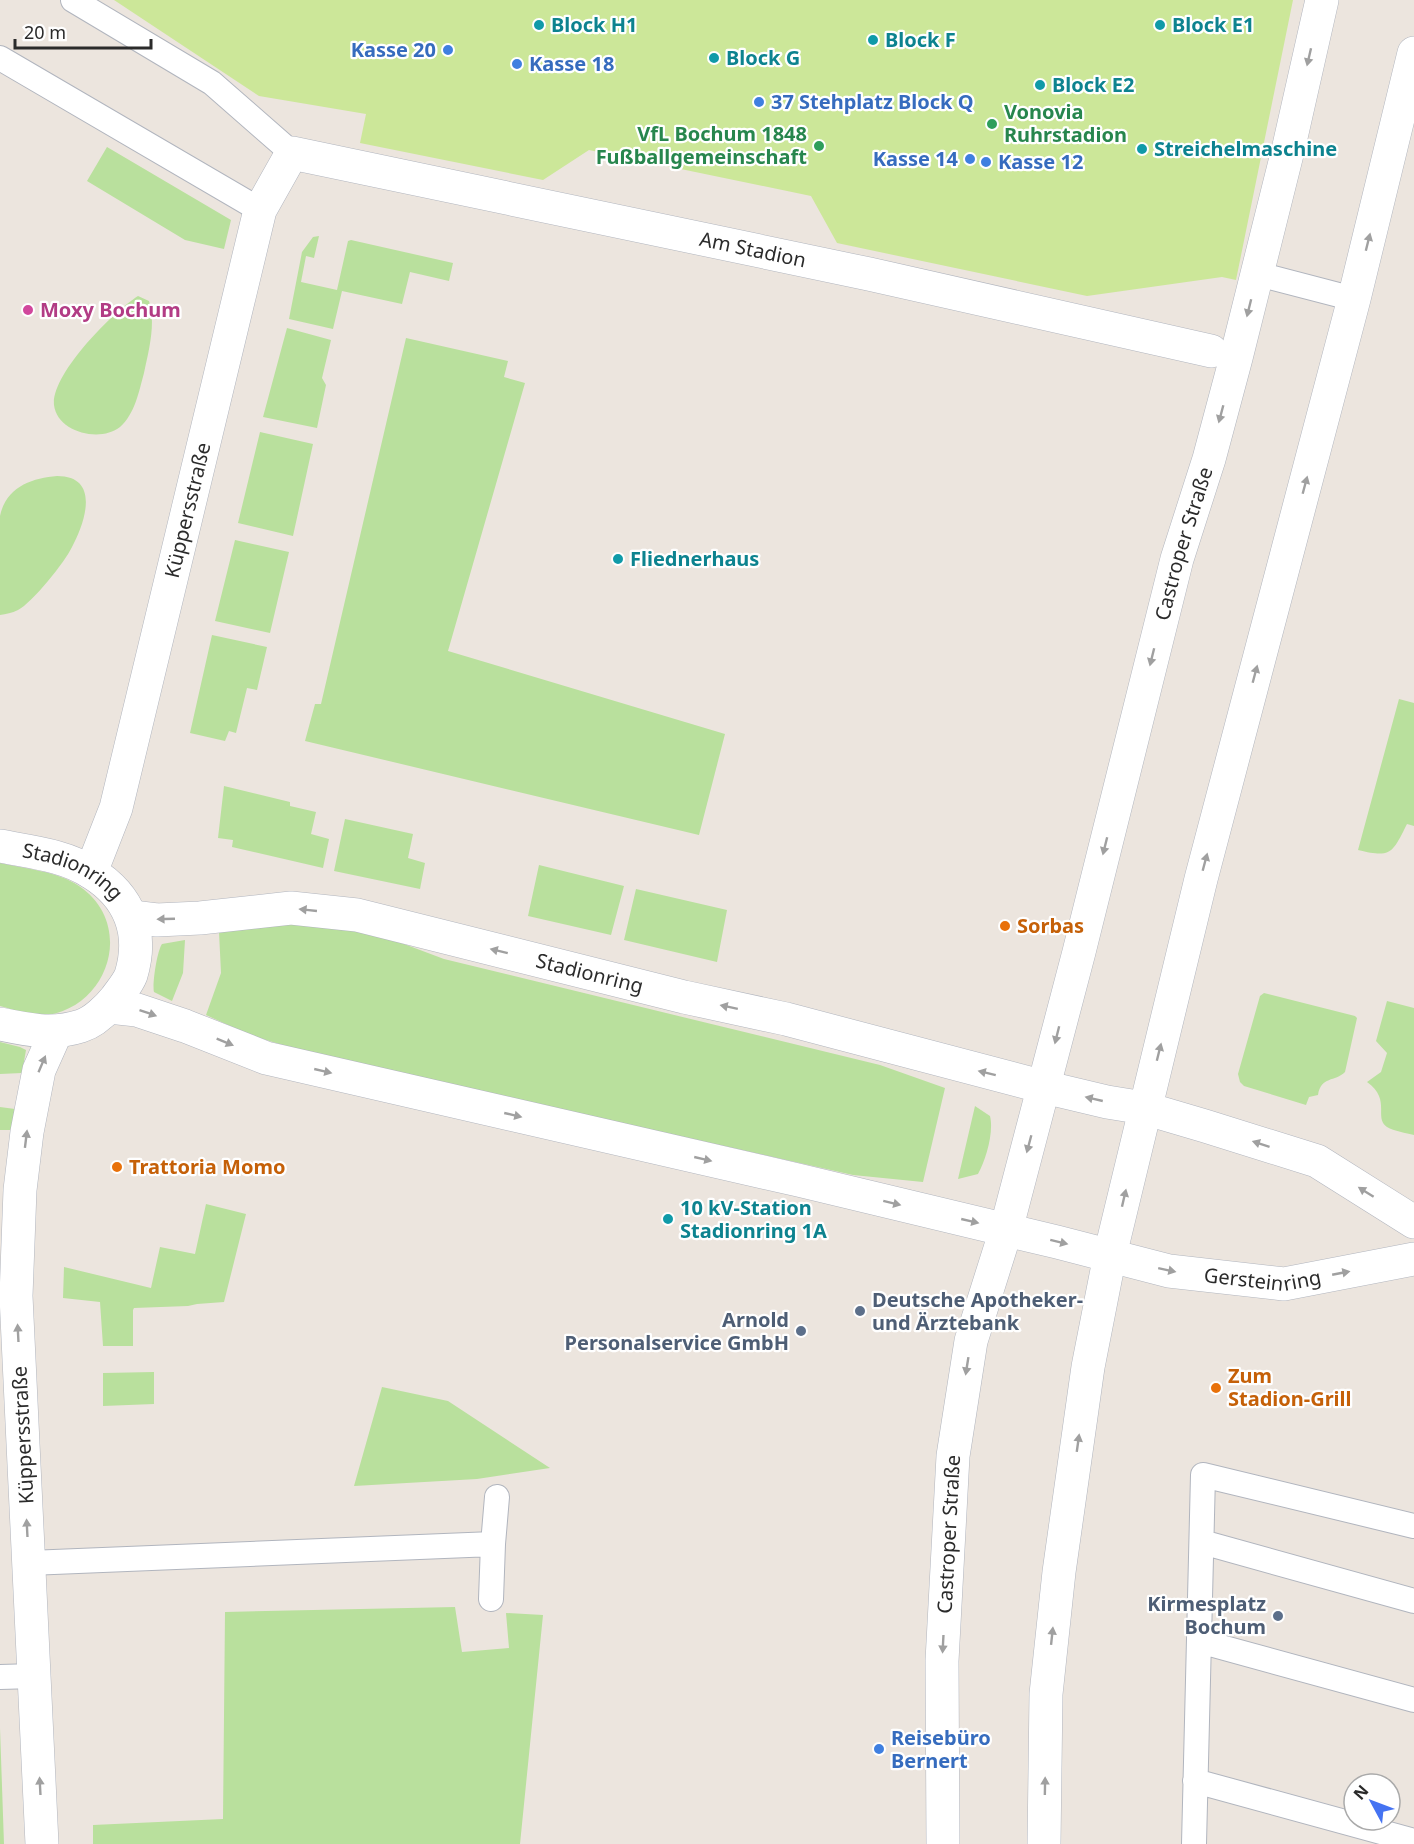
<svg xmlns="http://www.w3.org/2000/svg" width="1414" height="1844" font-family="'Noto Sans',sans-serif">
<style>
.green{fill:#b9e09d}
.pitch{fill:#cce799}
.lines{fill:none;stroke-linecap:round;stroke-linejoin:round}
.lane-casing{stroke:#b1b5be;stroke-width:26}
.street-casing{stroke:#b1b5be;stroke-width:34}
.secondary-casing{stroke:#b1b5be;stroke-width:34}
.lane{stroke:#fff;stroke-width:24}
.street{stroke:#fff;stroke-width:33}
.secondary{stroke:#fff;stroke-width:33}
.oneway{fill:#a0a0a0}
.culture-dot{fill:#0f9aa8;stroke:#fff;stroke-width:2}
.shop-dot{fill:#3f7fe0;stroke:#fff;stroke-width:2}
.leisure-dot{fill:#2e9e5b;stroke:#fff;stroke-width:2}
.hotel-dot{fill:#d1479c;stroke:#fff;stroke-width:2}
.food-dot{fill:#e8710a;stroke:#fff;stroke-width:2}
.service-dot{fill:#5c6f8a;stroke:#fff;stroke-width:2}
.labels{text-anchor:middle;stroke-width:4.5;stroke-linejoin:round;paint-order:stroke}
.culture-label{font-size:20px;font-weight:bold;fill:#0d838f;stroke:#fff;text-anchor:start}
.shop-label{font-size:20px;font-weight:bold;fill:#366cbe;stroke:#fff;text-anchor:start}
.leisure-label{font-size:20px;font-weight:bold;fill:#27864d;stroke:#fff;text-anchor:start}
.street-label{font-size:20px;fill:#2b2b2b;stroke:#fff}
.hotel-label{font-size:20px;font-weight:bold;fill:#b23c85;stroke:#fff;text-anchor:start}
.food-label{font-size:20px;font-weight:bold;fill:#c56008;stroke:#fff;text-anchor:start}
.service-label{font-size:20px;font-weight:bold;fill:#4e5e75;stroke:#fff;text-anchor:end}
</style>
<rect width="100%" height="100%" fill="#ece5de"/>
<!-- green -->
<path class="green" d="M107,147L231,220L224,249L185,240L87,181Z
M319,236L314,258L306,256L301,282L337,290L348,241L351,240L453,263L449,281L410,272L402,304L342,291L333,329L289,319L302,252L313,237Z
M138,296L149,301C156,323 149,350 144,373C139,391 135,414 120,427C100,443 57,432 54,405C51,374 113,312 138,296Z
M287,328L331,340L322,378L326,385L317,428L263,417Z
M406,338L508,361L504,377L525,383L448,651L725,734L699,835L305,741L315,704H321Z
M260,432L313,444L293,536L238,523Z
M57,476C101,476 85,523 72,547C65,562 32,603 18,610C12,613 6,614 0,615C0,594 0,574 0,554C0,542 0,527 0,516C6,487 32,478 57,476Z
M235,540L289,552L270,633L215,621Z
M212,635L267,647L257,690L247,688L236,733L229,731L225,741L190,733Z
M1399,699L1414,703V826L1407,824C1392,854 1391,858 1358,850Z
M224,786L290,802V806L316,812L311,834L329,839L323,868L232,847L233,840L218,838Z
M345,819L413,834L408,858L425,863L420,889L334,871Z
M0,863C26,869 57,871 79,886C137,925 108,1012 40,1016C28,1016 12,1009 0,1006Z
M539,865L624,886L611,935L528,916Z
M636,889L727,910L717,962L624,940Z
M275,923L332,924L388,938L444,959L880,1065L945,1088L923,1182L853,1175L302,1051L250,1035L206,1015L221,973L219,932Z
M185,940L183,973L172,1001L154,992C152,985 157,951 162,944Z
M1264,993L1355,1016L1357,1018L1345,1072C1335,1082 1321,1076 1318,1095L1309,1097L1306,1105L1244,1086L1240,1082L1238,1074L1260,996Z
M1387,1001L1414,1008V1135C1406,1133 1394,1131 1387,1127C1373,1117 1392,1100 1367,1082L1381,1072L1387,1053L1376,1041Z
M0,1042L20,1047L26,1050L22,1073L0,1074Z
M975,1106L990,1116C994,1132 986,1160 978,1174L958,1179Z
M0,1107L15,1109L12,1130H0Z
M206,1204L246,1214L224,1302L197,1304L188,1306L134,1308L133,1310V1346H103L100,1302L63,1298L64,1267L151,1288L160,1247L195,1254Z
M154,1372V1404L103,1406V1373Z
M382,1387L448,1401L550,1468L477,1479L354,1486Z
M455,1607L462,1652L509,1648L506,1613L543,1615L520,1844H93V1825L223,1819L225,1612Z
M0,1728L4,1844H0Z"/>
<!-- pitch -->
<path class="pitch" d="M114,0H1293L1236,280L1222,277L1087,296L837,243L811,196L589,150L543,180L360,143L366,114L259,96Z"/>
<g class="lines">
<defs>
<path id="lane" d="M73,0L212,83L292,153
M0,58L260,210
M1258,274L1354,299
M1202,1542L1414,1601
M493,1544L497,1497
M29,1563L493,1544L491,1599
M1199,1641L1414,1700
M0,1677L34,1676
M1195,1781L1414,1841
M1194,1844L1203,1475L1414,1526"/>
<g id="street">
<path id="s1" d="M91,872L116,808L260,210L292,153L869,274L1211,351"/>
<path d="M42,1844L16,1296L20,1190L27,1132L39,1070L56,1032"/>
</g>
<g id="secondary">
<path id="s2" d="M0,846C30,852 65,855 92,873C129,896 144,932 131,975C128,983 121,991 116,998C108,1008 94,1022 81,1026C53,1035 28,1030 0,1024"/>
<path id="s3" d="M132,917L157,920L200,918L291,908L357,915L684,997L786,1019L1044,1087L1107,1102L1144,1108L1205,1126L1317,1161L1414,1222"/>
<path id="s4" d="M109,1007L137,1010L185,1026L266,1058L798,1180L1057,1242L1169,1271L1284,1284L1414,1259"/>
<path id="s5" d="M943,1844L942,1661L953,1456L971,1341L1006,1230L1079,952L1177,559L1209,459L1236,358L1289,146L1322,0"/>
<path d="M1044,1844L1046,1694L1059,1572L1088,1367L1110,1255L1201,879L1354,299L1414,53"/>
</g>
</defs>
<!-- lane casing -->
<use href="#lane" class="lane-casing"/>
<!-- street casing -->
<use href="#street" class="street-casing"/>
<!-- secondary casing -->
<use href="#secondary" class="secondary-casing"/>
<!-- lane -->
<use href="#lane" class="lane"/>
<!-- street -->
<use href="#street" class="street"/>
<!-- secondary -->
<use href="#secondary" class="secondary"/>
</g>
<!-- one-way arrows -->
<defs><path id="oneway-solid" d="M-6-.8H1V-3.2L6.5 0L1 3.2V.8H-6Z" transform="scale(1.5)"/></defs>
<g class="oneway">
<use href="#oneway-solid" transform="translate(1309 57) rotate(103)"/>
<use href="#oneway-solid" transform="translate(1368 242) rotate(-76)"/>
<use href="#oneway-solid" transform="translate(1249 308) rotate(104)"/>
<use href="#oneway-solid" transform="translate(1221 414) rotate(105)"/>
<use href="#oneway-solid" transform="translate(1305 485) rotate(-75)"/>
<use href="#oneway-solid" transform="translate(1152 657) rotate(104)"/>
<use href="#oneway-solid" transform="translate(1255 674) rotate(-75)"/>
<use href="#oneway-solid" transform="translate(1105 846) rotate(104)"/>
<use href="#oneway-solid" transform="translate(1205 862) rotate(-75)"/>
<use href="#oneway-solid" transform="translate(308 910) rotate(-174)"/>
<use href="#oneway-solid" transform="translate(166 919) rotate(178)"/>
<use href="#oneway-solid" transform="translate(499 951) rotate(-166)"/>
<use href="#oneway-solid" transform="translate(729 1007) rotate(-168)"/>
<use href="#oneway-solid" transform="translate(148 1013) rotate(19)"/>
<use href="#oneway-solid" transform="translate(1057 1035) rotate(104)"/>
<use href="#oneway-solid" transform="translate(225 1042) rotate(22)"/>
<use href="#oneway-solid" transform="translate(1159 1052) rotate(-76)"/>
<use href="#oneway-solid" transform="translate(42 1064) rotate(-67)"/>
<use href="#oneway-solid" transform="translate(323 1071) rotate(13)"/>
<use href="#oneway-solid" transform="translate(987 1073) rotate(-166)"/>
<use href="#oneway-solid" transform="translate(1094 1099) rotate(-167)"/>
<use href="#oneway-solid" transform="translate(513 1115) rotate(13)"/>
<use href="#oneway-solid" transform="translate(26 1139) rotate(-83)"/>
<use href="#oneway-solid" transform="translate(1029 1144) rotate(105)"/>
<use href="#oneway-solid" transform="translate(1261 1144) rotate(-162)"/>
<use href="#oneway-solid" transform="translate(703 1159) rotate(13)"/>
<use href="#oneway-solid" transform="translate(1366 1192) rotate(-148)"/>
<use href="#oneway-solid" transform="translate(1124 1198) rotate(-77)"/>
<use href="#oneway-solid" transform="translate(892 1203) rotate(14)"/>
<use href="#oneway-solid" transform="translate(970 1221) rotate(13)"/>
<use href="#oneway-solid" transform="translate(1059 1242) rotate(14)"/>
<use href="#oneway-solid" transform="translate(1167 1270) rotate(12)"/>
<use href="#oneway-solid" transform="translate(1341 1273) rotate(-11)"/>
<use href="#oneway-solid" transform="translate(18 1333) rotate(-93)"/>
<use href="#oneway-solid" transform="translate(967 1366) rotate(99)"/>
<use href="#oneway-solid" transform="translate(1078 1443) rotate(-82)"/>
<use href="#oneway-solid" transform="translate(27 1528) rotate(-93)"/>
<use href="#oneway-solid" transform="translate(1052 1636) rotate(-84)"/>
<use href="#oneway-solid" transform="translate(943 1644) rotate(93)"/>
<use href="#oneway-solid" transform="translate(40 1786) rotate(-93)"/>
<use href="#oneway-solid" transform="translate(1045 1786) rotate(-89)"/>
</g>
<!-- markers -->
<g class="culture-dot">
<circle cx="539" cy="25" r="6"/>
<circle cx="1160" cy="25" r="6"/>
<circle cx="873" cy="40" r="6"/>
<circle cx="714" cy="58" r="6"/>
<circle cx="1040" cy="85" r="6"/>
<circle cx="1142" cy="149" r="6"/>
<circle cx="618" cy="559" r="6"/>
<circle cx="668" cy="1219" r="6"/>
</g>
<g class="shop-dot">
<circle cx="448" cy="50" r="6"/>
<circle cx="517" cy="64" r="6"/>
<circle cx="759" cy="102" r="6"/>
<circle cx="970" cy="159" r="6"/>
<circle cx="986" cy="162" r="6"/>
<circle cx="879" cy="1749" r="6"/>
</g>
<g class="leisure-dot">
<circle cx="992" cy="124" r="6"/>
<circle cx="819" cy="146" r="6"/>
</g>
<circle class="hotel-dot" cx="28" cy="310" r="6"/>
<g class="food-dot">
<circle cx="1005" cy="926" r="6"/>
<circle cx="117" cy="1167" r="6"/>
<circle cx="1216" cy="1388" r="6"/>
</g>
<g class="service-dot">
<circle cx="860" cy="1311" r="6"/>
<circle cx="801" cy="1331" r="6"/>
<circle cx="1278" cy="1616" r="6"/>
</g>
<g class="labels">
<!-- culture labels -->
<g class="culture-label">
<text x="551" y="32">Block H1</text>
<text x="1172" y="32">Block E1</text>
<text x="885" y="47">Block F</text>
<text x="726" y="65">Block G</text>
<text x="1052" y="92">Block E2</text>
<text x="1154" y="156">Streichelmaschine</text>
<text x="630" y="566">Fliednerhaus</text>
<text x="680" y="1215">10 kV-Station<tspan x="680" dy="23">Stadionring 1A</tspan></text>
</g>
<!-- shop labels -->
<g class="shop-label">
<text x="436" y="57" text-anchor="end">Kasse 20</text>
<text x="529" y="71">Kasse 18</text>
<text x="771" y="109">37 Stehplatz Block Q</text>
<text x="958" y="166" text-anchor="end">Kasse 14</text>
<text x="998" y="169">Kasse 12</text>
<text x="891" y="1745">Reisebüro<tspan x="891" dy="23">Bernert</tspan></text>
</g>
<!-- leisure labels -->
<g class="leisure-label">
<text x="1004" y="119">Vonovia<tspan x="1004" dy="23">Ruhrstadion</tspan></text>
<text x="807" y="141" text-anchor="end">VfL Bochum 1848<tspan x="807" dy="23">Fußballgemeinschaft</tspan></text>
</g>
<!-- street labels -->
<g class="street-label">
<text dy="7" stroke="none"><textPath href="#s1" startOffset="1220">Am Stadion</textPath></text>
<text dy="7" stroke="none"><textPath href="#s1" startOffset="375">Küppersstraße</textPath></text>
<text dy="7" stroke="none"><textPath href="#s5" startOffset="1330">Castroper Straße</textPath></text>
<text dy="7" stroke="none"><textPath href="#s2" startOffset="78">Stadionring</textPath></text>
<text dy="7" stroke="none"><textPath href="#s3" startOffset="466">Stadionring</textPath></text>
<text dy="7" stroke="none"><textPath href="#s4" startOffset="1188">Gersteinring</textPath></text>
<text transform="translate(23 1435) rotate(-93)" y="7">Küppersstraße</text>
<text dy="7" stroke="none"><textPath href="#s5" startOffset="310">Castroper Straße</textPath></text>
</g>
<!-- hotel labels -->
<g class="hotel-label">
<text x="40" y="317">Moxy Bochum</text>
</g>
<!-- food labels -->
<g class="food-label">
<text x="1017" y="933">Sorbas</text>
<text x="129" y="1174">Trattoria Momo</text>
<text x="1228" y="1383">Zum<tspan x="1228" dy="23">Stadion-Grill</tspan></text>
</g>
<!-- service labels -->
<g class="service-label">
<text x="872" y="1307" text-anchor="start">Deutsche Apotheker-<tspan x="872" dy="23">und Ärztebank</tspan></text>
<text x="789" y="1327">Arnold<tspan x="789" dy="23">Personalservice GmbH</tspan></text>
<text x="1266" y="1611">Kirmesplatz<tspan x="1266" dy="23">Bochum</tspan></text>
</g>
</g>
<!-- north arrow -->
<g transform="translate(1372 1802) rotate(311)"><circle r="28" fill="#ffffff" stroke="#aaaaaa" stroke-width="1.5"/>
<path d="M0-4.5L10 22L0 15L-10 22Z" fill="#4573f2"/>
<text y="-9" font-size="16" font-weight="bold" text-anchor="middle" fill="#2b2b2b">N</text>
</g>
<!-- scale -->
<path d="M15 39v9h136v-9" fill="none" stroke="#2b2b2b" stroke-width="3"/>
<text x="24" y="39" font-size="18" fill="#2b2b2b" stroke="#ffffff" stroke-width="4.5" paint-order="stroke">20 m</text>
</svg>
